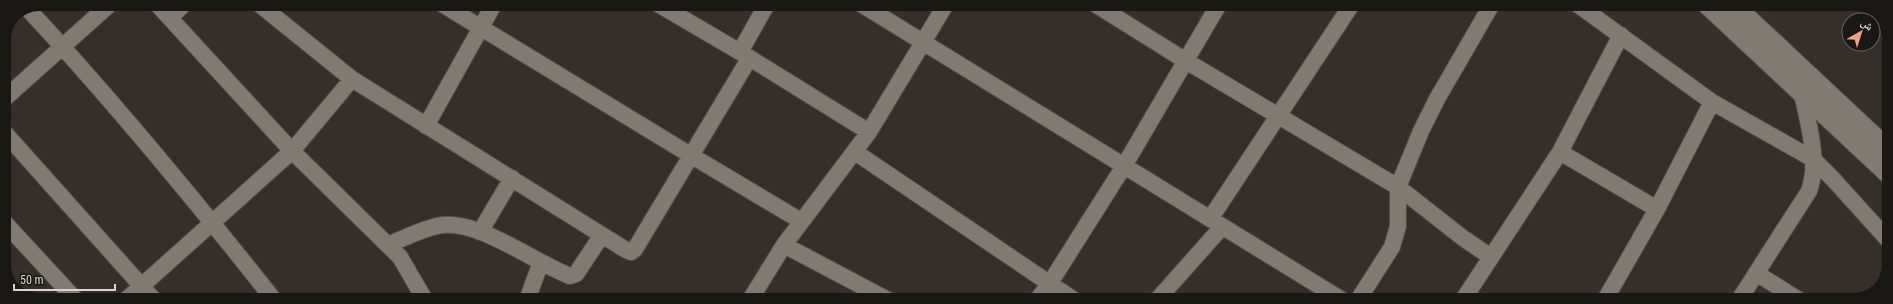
<svg xmlns="http://www.w3.org/2000/svg" width="1893" height="304" font-family="'Roboto Condensed','Noto Naskh Arabic',sans-serif">
<style>
.lines{fill:none;stroke-linecap:round;stroke-linejoin:round}
.minor-casing{stroke:#514d46;stroke-width:18}
.tertiary-casing{stroke:#514d46;stroke-width:22}
.minor{stroke:#817a72;stroke-width:16}
.tertiary{stroke:#817a72;stroke-width:20}
</style>
<rect width="100%" height="100%" fill="#342f28"/>
<g class="lines">
<defs>
<path id="minor" d="M259,4L352,79L626,250L631,252L635,249L749,59
M442,4L692,156L801,221
M658,4L740,52L869,132
M861,4L1342,300
M1095,4L1186,61L1398,187L1463,238L1491,257
M1577,4L1712,102L1813,159L1833,179L1889,241
M28,9C114,102 195,200 274,300
M170,18L184,4
M740,52L767,4
M352,79L292,151L400,257L425,300
M4,99L110,4
M426,126L494,4
M4,132L154,300
M855,152L1074,300
M1560,152L1657,209
M1210,219L1352,4
M4,222L76,300
M480,232L512,178
M388,245C404,238 420,230 437,226C476,217 533,262 570,276L576,274L602,235
M784,245L888,300
M1756,273L1799,300
M126,300L292,151L157,4
M527,300L541,262
M750,300L784,245L869,132L946,4
M1037,300L1050,283L1124,166L1219,4
M1157,300L1222,227
M1358,300L1392,247L1398,226V187L1421,131L1437,99L1492,4
M1463,300L1560,152L1621,35
M1605,300L1657,209L1712,102
M1739,300L1809,191C1820,160 1808,124 1802,93"/>
<path id="tertiary" d="M1707,4L1889,174
M1732,4L1889,151"/>
</defs>
<!-- minor casing -->
<use href="#minor" class="minor-casing"/>
<!-- tertiary casing -->
<use href="#tertiary" class="tertiary-casing"/>
<!-- minor -->
<use href="#minor" class="minor"/>
<!-- tertiary -->
<use href="#tertiary" class="tertiary"/>
</g>
<!-- crop -->
<path d="M0 0H1893V304H0ZM39 11H1854A28 28 0 0 1 1882 39V265A28 28 0 0 1 1854 293H39A28 28 0 0 1 11 265V39A28 28 0 0 1 39 11Z" fill="#1a1814" fill-rule="evenodd"/>
<!-- north arrow -->
<g transform="translate(1861 32) rotate(39)"><circle r="19" fill="#1a1814" stroke="#676460"/>
<path d="M0-3L7 15L0 10L-7 15Z" fill="#f2a07f"/>
<text y="-6" font-size="11" font-weight="bold" text-anchor="middle" fill="#dad7d2">ش</text>
</g>
<!-- scale -->
<path d="M14 284v6h101v-6" fill="none" stroke="#dad7d2" stroke-width="2"/>
<text x="20" y="284" font-size="12" fill="#dad7d2" stroke="#1a1814" stroke-width="3" paint-order="stroke">50 m</text>
</svg>
